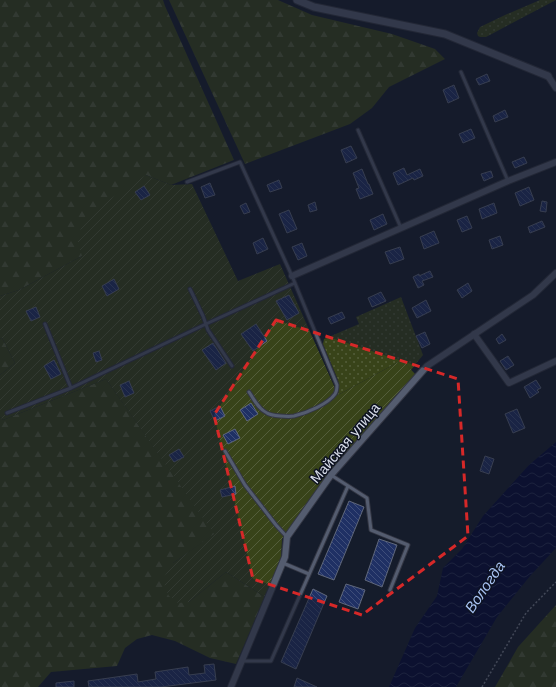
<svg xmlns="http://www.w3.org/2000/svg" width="556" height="687" font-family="'Work Sans',sans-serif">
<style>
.grass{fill:url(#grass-dots)}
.forest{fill:url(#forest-firs)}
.garden{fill:url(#garden-furrows)}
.water{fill:url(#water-waves)}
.building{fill:url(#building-back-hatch);stroke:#5f677b}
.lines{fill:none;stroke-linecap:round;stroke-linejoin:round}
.service-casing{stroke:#333643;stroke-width:5}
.minor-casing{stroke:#333643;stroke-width:8}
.tertiary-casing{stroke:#333643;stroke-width:9}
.path{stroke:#777d8b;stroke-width:1.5;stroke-dasharray:2 2;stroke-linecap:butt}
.service{stroke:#545c6f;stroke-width:3}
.minor{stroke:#545c6f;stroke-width:6}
.tertiary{stroke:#545c6f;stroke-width:7}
.marked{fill:none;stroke:#d62828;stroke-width:3;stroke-dasharray:8 5;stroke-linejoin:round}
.labels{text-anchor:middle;stroke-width:3;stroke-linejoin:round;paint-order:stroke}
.street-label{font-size:14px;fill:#dbe0ec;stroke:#0d1222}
.water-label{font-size:15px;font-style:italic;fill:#a7c2f2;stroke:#0d1222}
</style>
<defs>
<pattern id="grass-dots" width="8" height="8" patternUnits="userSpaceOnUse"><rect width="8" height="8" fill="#384319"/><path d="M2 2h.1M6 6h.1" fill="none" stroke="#545e3b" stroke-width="1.8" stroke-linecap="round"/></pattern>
<pattern id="forest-firs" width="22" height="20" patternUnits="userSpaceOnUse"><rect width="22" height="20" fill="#384319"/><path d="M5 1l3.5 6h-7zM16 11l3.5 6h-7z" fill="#545e3b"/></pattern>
<pattern id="garden-furrows" width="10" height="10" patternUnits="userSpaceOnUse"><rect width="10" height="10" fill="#384319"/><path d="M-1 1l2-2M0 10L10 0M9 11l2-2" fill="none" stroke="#545e3b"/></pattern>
<pattern id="water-waves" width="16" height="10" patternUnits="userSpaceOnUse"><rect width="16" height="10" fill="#000636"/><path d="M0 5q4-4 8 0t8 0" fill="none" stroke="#252a53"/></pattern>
<pattern id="building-back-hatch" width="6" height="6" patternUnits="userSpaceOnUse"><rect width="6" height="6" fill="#1f3064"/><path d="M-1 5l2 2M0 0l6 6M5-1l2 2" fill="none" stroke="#3f4e7a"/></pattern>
</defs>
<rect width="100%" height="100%" fill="#151c2b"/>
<!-- grass -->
<path class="grass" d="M540,0H556L486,37H480L478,36L477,33L480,27L505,15Z
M401,297L423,355L411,370L402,360L338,395L339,385L338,380L323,344L324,339L359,324L356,317Z"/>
<!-- forest -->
<path class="forest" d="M0,0H163L165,6L234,160L171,185L146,175L82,256L19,290L0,296Z
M169,0H278L312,15L392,34L435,49L445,59L389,87L372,108L350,124L245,164Z
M2,338L15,363L0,375V339Z
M106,379L215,534L173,563L189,602L226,572L265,597L236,664L210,658L175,641L152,635L137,639L125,648L117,666L51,672L38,687H0V417L3,420Z
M556,605V687H495L518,647Z"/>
<!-- garden -->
<path class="garden" d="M146,175L171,185L192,184L238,281L280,264L338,395L402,360L416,375L329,474L282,539L281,557L265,597L226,572L189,602L178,603L169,596L165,588L164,577L173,563L214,534L106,379L3,420L0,417V375L15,363L2,338L0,339V296L19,290L82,256L77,239L86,215Z"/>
<!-- water -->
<path class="water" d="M556,442V548L530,576L497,617L456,687H389L415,628L437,596L443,568L462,549L483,516L529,465Z"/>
<!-- building -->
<path class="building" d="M487,74L490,81L479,85L476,79Z
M454,85L459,98L448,103L443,90Z
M505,110L508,117L495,122L493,116Z
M471,129L475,138L463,143L459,134Z
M351,146L357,158L346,163L341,150Z
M524,157L527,163L515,168L512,162Z
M404,168L407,175L420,169L423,176L414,180L413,178L398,185L393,173Z
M362,169L368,184H369L373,194L360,199L356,189L359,188L353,173Z
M491,171L493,177L484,181L481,174Z
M279,180L282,188L270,192L267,185Z
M210,183L215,195L205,198L201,187Z
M144,186L150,195L141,200L135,192Z
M529,187L534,200L520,206L515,193Z
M542,201L547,202L546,212L540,211Z
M315,202L317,210L310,212L308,205Z
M246,203L250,212L244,214L240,206Z
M494,203L497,213L482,219L479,209Z
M289,210L297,229L287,233L279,214Z
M383,214L387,224L374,230L370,220Z
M467,216L472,228L462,232L457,220Z
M542,221L545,227L530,233L528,227Z
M434,231L439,243L424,249L420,237Z
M500,236L503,245L492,249L489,240Z
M263,238L268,249L257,254L253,243Z
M302,243L307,256L298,260L292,247Z
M400,247L404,259L390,264L385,252Z
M430,271L433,277L422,281L424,285L418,288L413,277L419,274V276Z
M114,279L119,289L107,296L102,286Z
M468,283L472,291L462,298L457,290Z
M381,292L386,301L372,307L368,298Z
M289,295L299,313L287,320L276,301Z
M426,300L431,311L417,318L412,308Z
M36,307L40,317L31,321L26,311Z
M342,312L345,318L331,324L328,318Z
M256,324L267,341L253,351L241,334Z
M425,332L430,344L422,348L416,336Z
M502,334L506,340L499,344L496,339Z
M213,343L226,363L216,370L202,350Z
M99,351L102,360L96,362L93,353Z
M508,356L514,365L506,370L500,361Z
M54,360L61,374L51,379L44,366Z
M536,380L541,388L537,390L539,392L530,398L524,387Z
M129,381L134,393L125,397L120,385Z
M251,403L258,414L247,421L240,410Z
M220,406L225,416L215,421L210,411Z
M517,409L525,428L513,433L505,414Z
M235,429L240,438L228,444L223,435Z
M179,449L184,457L174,462L169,455Z
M485,456L494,459L489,474L480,471Z
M235,486L236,494L222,497L220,490Z
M349,501L364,507L334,580L318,574Z
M379,539L397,545L382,587L365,580Z
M346,584L365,590L358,609L339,602Z
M313,589L327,596L296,669L281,662Z
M214,664L216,680L161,687H89L88,681L137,674L138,682L156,679L155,672L188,667L189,675L205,673L204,665Z
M297,678L317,687H294Z
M74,681V687H56V683Z"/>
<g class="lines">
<defs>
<path id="service" d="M461,72L508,181
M358,130L401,228
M187,182L240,162L292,276L337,385C337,388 337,391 335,394C328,404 307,413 294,416C289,417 271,416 267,413C258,409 254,399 249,392
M190,289L203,316L208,330L232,366
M45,324L71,388
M7,413L71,388L206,324L295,283
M225,451L245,485L276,525L287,537
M331,475L367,498L371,530L408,545L390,590
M283,563L309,574
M242,661H271L348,486"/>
<path id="minor" d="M548,76L556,88
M292,276L508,181L556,162
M474,334L509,383L556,361
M231,687L285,557L287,537L331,475L427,366L533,295L556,273"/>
<path id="tertiary" d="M297,0L314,7L445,34L548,76"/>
</defs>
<!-- service casing -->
<use href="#service" class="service-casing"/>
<!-- minor casing -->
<use href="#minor" class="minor-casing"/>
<!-- tertiary casing -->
<use href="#tertiary" class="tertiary-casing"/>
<!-- path -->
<path class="path" d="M482,687L526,613L556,582"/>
<!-- service -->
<use href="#service" class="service"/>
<!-- minor -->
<use href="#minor" class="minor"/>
<!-- tertiary -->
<use href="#tertiary" class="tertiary"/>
</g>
<!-- marked area -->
<path d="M0 0H556V687H0ZM276,320L458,379L468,536L362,615L253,579L214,415Z" fill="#151c2b" fill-opacity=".55" fill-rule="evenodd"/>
<path class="marked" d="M276,320L458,379L468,536L362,615L253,579L214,415Z"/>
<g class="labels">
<!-- street labels -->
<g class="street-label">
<text transform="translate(345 443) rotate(-50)" y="5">Майская улица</text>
</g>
<!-- water labels -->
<g class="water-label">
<text transform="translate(485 587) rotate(-56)" y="5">Вологда</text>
</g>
</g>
</svg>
